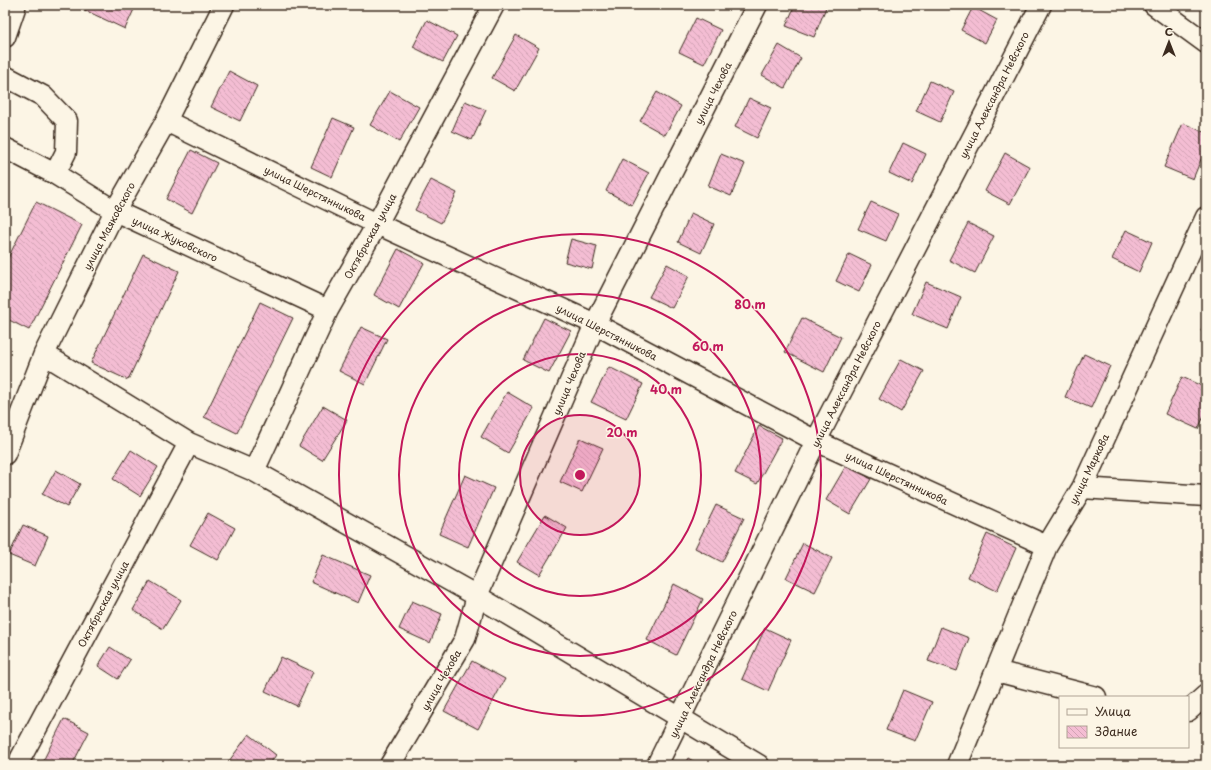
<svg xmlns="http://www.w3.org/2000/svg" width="1211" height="770" font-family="'Playpen Sans',sans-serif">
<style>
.building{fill:url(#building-back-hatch);stroke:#3b2a1e}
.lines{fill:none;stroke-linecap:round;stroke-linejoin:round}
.minor-casing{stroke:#3b2a1e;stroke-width:23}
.minor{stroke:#fcf5e5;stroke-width:20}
.ring{fill:none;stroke:#c2185b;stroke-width:2}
.labels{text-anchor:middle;stroke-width:3;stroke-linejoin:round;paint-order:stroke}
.street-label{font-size:10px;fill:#3b2a1e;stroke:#fcf5e5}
.centre{fill:#c2185b;stroke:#fcf5e5;stroke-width:2}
.ring-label{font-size:12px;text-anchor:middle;font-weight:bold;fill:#c2185b;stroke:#fcf5e5;stroke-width:3;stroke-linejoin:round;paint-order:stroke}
</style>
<defs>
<pattern id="building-back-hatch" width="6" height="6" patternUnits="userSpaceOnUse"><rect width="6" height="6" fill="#f4bdd3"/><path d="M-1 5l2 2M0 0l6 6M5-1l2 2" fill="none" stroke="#d2a3b5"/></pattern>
</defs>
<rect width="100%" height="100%" fill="#fcf5e5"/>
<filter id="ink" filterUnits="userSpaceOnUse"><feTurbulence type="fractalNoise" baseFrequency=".025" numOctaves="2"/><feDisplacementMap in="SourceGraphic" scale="8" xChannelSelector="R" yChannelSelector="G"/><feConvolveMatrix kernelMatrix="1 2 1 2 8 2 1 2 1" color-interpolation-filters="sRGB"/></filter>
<g filter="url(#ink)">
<!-- building -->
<path class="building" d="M74,5H136L125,29Z
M795,5H827L814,37L786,26Z
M973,7L997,20L985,43L961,30Z
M696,18L721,30L704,64L679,52Z
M427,20L457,36L443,62L413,47Z
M516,35L539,48L515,91L492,78Z
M779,45L801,58L785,88L762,75Z
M229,71L257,86L240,121L211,107Z
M930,81L954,92L940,122L916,111Z
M390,91L419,107L399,142L370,125Z
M657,92L681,106L665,135L640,121Z
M749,98L771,108L757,138L735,127Z
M465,101L486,110L472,140L452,131Z
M333,118L354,127L332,177L311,167Z
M1183,123L1206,133V147L1193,179L1164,167Z
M903,143L926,154L912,184L889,173Z
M191,150L217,163L192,213L166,199Z
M1005,153L1030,167L1010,204L985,191Z
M721,154L745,164L731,196L708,186Z
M622,159L649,173L632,205L606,191Z
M431,180L457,193L441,223L415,210Z
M36,202L82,225L29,330L5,318V264Z
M871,202L898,214L886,241L858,229Z
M691,213L714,224L701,253L678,242Z
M968,223L994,236L975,273L949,260Z
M1126,230L1152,242L1139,272L1112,259Z
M571,239L597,246L592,269L565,262Z
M398,249L424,263L399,309L374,295Z
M143,254L179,271L128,380L91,363Z
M849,254L872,265L859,292L836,281Z
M667,264L689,276L672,308L649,297Z
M926,282L961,297L948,329L912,314Z
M260,302L293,318L237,433L204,417Z
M544,318L571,331L549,373L523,360Z
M802,318L841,337L824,372L785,352Z
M1206,318V333L1201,331Z
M361,327L387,339L365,384L339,371Z
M1084,354L1110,366L1091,408L1065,397Z
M901,359L924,371L901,412L879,399Z
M609,367L643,384L626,419L591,402Z
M1182,377L1206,388V412L1198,429L1165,414Z
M507,392L534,408L508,453L481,437Z
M323,406L347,420L322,460L299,446Z
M759,426L782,438L757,484L735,473Z
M580,438L603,448L582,492L560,482Z
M131,450L158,467L140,496L113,479Z
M847,464L871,479L850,514L826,500Z
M56,470L80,484L67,507L42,494Z
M465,475L494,488L468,547L439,534Z
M716,505L744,518L722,562L695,548Z
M208,513L235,528L218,560L190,545Z
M545,515L567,528L539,575L517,562Z
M23,525L48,536L35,566L9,555Z
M987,534L1016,548L997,591L968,577Z
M803,543L832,558L815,592L786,578Z
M323,555L370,575L358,603L311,582Z
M150,581L181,600L163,629L133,610Z
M674,584L703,599L676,655L647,640Z
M412,601L442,614L430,643L399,629Z
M941,627L969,638L957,671L928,661Z
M765,628L791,640L768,691L742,679Z
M110,647L130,660L118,679L98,666Z
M281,657L313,672L297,706L265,691Z
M472,661L505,679L478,729L444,711Z
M903,690L932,702L915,741L886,730Z
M64,719L89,732L72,765H41Z
M249,734L276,755L269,765H234L229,761Z
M688,758L700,765H684Z"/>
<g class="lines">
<defs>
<path id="minor" d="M1154,5L1206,43
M5,37L15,8
M5,76L43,96L67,121L66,152L55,174
M166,121L377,224L595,324L816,441L1047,546
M5,148L55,174L115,211L328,310
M44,354L189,443L254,471L477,596L759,765
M5,454L44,354L115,211L166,121L224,5
M254,471L328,310L377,224L494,5
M1082,488L1206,496
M996,671L1096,697
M1188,711L1206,695
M17,765L189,443
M390,765L465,639L477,596L595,324L757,5
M657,765L816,441L1041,5
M957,765L1047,546L1082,488L1206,217"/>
</defs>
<!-- minor casing -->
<use href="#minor" class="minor-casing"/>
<!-- minor -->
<use href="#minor" class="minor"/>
</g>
</g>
<!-- distance rings -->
<circle cx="580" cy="475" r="60" fill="#c2185b" fill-opacity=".12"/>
<g class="ring">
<circle cx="580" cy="475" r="60"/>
<circle cx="580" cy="475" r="121"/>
<circle cx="580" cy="475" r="181"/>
<circle cx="580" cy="475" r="241"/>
</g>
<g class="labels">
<!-- street labels -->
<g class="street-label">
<text transform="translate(713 93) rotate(-63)" y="4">улица Чехова</text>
<text transform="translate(994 95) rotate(-63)" y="4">улица Александра Невского</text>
<text transform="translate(315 193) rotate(26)" y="4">улица Шерстянникова</text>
<text transform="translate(109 226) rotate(-62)" y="4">улица Маяковского</text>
<text transform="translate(370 236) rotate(-61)" y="4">Октябрьская улица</text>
<text transform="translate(175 239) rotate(25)" y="4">улица Жуковского</text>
<text transform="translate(607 332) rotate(27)" y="4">улица Шерстянникова</text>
<text transform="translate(569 383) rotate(-67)" y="4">улица Чехова</text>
<text transform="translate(846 384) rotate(-63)" y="4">улица Александра Невского</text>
<text transform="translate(1089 469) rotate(-64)" y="4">улица Маркова</text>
<text transform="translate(897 478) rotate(25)" y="4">улица Шерстянникова</text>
<text transform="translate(103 604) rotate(-62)" y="4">Октябрьская улица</text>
<text transform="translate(703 674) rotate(-64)" y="4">улица Александра Невского</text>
<text transform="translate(441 680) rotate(-60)" y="4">улица Чехова</text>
</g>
</g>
<circle cx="580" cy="475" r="6" class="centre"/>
<g class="ring-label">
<text x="750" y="309">80 m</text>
<text x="708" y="351">60 m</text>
<text x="666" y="394">40 m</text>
<text x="622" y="437">20 m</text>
</g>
<!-- margin -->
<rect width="1211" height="770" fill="none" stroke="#fcf5e5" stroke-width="20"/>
<rect x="10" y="10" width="1191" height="750" fill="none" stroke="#3b2a1e" stroke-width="1.5" filter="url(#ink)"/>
<!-- legend -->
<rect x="1059" y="696" width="130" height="52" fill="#fcf5e5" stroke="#afa495"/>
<rect x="1067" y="709" width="20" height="6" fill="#fcf5e5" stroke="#afa495"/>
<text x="1095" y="716" font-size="12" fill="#3b2a1e">Улица</text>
<rect x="1067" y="726" width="20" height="12" fill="url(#building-back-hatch)" stroke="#afa495"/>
<text x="1095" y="736" font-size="12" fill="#3b2a1e">Здание</text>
<!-- north arrow -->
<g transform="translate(1169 42)" stroke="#fcf5e5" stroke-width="3" paint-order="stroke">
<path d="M0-3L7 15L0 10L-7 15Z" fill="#3b2a1e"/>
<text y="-6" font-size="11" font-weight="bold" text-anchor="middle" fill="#3b2a1e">С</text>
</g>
</svg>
